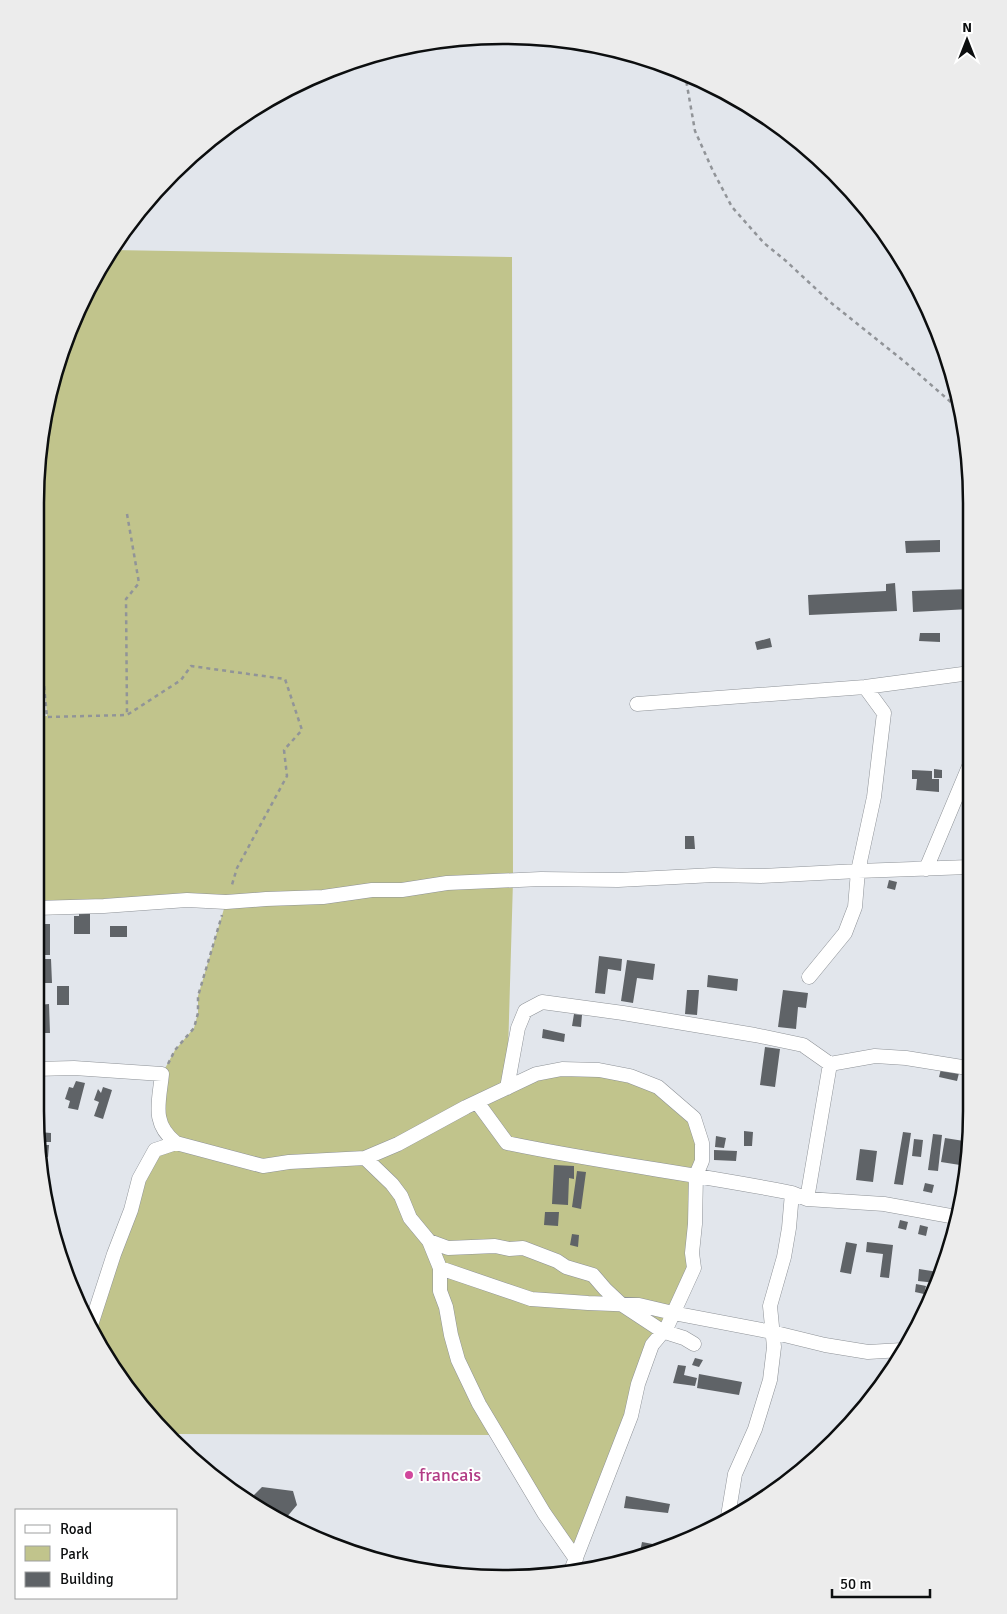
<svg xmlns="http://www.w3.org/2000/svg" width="1007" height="1614" font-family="Signika,sans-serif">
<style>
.green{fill:#c1c48c}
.building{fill:#5f6367}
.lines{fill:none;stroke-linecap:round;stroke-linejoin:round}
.minor-casing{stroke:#8e9297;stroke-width:15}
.path{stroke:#919498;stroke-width:2.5;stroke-dasharray:4 4;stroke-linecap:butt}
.minor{stroke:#fff;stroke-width:14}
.hotel-dot{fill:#d1479c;stroke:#fff;stroke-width:2}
.labels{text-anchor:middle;stroke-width:4;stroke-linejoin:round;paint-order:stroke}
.hotel-label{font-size:18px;fill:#b23c85;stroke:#fff;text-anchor:start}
.rim{fill:none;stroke:#0c0e0f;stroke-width:2.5}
</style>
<rect width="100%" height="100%" fill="#e2e6ec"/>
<!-- green -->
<path class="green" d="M113,250L512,257L513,881L507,1087L555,1070L630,1076L686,1110L702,1143L694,1268L652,1345L576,1559L498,1435L173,1434L114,1371L93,1327L155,1150L176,1143L159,1121L162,1074L175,1050L194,1028L198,1013V996L226,902L36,908L37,717L47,716L38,600L39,443L71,324Z"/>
<!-- building -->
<path class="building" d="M940,540V552L906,553L905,541Z
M895,583L897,611L809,615L808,595L886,591V584Z
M970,589V609L913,612L912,591Z
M920,633H940V642L919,641Z
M770,638L772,647L757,650L755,642Z
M934,769L942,770V778H934Z
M912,770L932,771V779H939V792L916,790L917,779H912Z
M685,836H694L695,849H685Z
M889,880L897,882L895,890L887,888Z
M79,912H90V934H74V916H79Z
M36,924H50V955H36Z
M110,926H127V937H110Z
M599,956L622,959L621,971L608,969L605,994L595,993Z
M36,959H51L52,983H36Z
M627,960L655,964L653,980L637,978L633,1003L621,1001Z
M708,975L738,979L737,991L707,987Z
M57,986H69V1005H57Z
M687,990H699L697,1015L685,1014Z
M783,990L808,993L806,1008L798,1007L796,1029L778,1027Z
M49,1004L50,1033H39L38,1005Z
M574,1014L582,1015L581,1027L572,1026Z
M543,1029L565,1034L564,1042L542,1038Z
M765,1047L780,1049L775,1087L760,1085Z
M941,1069L959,1073L957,1081L939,1077Z
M76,1081L85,1083L78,1110L68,1108L70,1101L65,1099L69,1087L73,1088Z
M103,1087L112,1090L103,1119L94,1116L99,1102L94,1100L98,1089L101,1093Z
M744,1131L753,1132L752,1146H744Z
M39,1132L51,1133V1142H40Z
M903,1132L911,1133L903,1185L894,1184Z
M933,1134L942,1135L938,1171L928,1170Z
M716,1136L726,1138L724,1148L715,1147Z
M945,1138L964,1141L960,1165L941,1162Z
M914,1139L923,1140L921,1157L912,1156Z
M41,1145H49L48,1157L43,1156Z
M860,1149L877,1151L873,1182L856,1180Z
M714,1150L737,1151L736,1161L714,1160Z
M967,1150H968L967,1174H963Z
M554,1165L574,1166V1179L569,1178L568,1205L552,1204Z
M577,1171L586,1172L581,1209L572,1207Z
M925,1183L934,1185L932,1193L923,1191Z
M545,1212H559L558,1226L544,1225Z
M900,1220L908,1222L906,1230L898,1228Z
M920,1225L928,1227L926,1236L918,1234Z
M572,1234L579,1235L578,1247L570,1245Z
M846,1242L857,1244L851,1274L840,1272Z
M867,1242L893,1245L889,1278L880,1277L883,1254L866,1252Z
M919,1269L938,1272L936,1283L918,1281Z
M916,1284L926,1286L924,1294L915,1292Z
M695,1358L703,1360L699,1367L692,1365Z
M678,1365L686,1366L684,1375L697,1378L695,1386L673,1383Z
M699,1374L742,1382L739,1395L697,1388Z
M262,1487L293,1491L297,1505L286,1518L253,1501L252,1497Z
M626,1496L670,1504L668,1513L624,1508Z
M642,1542L658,1545L657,1549L639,1557Z"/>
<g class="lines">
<defs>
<path id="minor" d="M637,704L865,687L970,673
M926,869L970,764
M36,908L104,906L187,900L226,902L266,899L323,897L372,890H402L447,883L541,879L618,880L714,875L761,876L858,871L969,867
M809,977L845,933L855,907L858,871L874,797L884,713L865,687
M35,1069L74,1068L162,1074C159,1103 151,1123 176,1143L263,1166L289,1162L365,1158L398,1144L466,1107L536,1074L562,1069L599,1070L630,1076L658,1087L694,1118L702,1143V1161L696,1175L695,1224L692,1253L694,1268L667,1327L652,1345L638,1384L631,1416L572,1568
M507,1088L518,1028L525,1011L542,1002L623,1013L755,1035L803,1045L830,1064L875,1056L906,1058L968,1068
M477,1102L507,1143C602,1163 697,1174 792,1193
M365,1158L392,1184L401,1196L410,1218L429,1241L440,1268V1291L446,1307L451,1335L458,1360L479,1404L544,1513L576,1559
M807,1199L830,1064
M429,1241L448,1248L495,1246L509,1249L523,1248L557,1261L566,1267L593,1275L605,1289L621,1304L662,1331L684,1338L694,1344
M440,1268L531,1299L588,1303L639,1305L673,1313L772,1332L825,1345L868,1352L902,1350
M91,1325L114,1254L131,1210L139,1179L155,1150L176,1143
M728,1516L735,1474L755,1429L770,1380L774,1347L770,1306L784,1257L789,1228L792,1193L807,1199L884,1204L956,1217"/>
</defs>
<!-- minor casing -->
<use href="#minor" class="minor-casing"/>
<!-- path -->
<path class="path" d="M685,74L695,131L713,171L732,207L764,243L786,261L830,302L905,362L961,411
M127,514L139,583L126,599L127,715
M38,647L41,653L47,717L127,715L181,680L191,666L285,679L302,730L284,750L287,776L237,868L231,888
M168,1064L175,1050L194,1028L198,1013V996L222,915"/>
<!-- minor -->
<use href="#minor" class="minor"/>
</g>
<!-- markers -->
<circle class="hotel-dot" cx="409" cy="1475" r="5"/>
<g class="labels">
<!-- hotel labels -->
<g class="hotel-label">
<text x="419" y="1481">francais</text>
</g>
</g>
<!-- crop -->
<path d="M0 0H1007V1614H0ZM503 44H504A459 459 0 0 1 963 503V1111A459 459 0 0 1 504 1570H503A459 459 0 0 1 44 1111V503A459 459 0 0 1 503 44Z" fill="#ececec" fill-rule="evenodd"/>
<path class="rim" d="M503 44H504A459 459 0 0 1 963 503V1111A459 459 0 0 1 504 1570H503A459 459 0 0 1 44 1111V503A459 459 0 0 1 503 44Z"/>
<!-- legend -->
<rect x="15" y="1509" width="162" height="90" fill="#ffffff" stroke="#9e9f9f"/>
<rect x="25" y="1525" width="25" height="8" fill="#ffffff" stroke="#9e9f9f"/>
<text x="60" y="1534" font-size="15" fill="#0c0e0f">Road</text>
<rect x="25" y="1546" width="25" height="15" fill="#c1c48c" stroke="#9e9f9f"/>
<text x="60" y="1559" font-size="15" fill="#0c0e0f">Park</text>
<rect x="25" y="1572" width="25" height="15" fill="#5f6367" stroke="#9e9f9f"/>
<text x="60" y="1584" font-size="15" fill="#0c0e0f">Building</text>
<!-- north arrow -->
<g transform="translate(967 40)" stroke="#ffffff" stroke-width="4" paint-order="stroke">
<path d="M0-4L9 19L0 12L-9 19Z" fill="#0c0e0f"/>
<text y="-8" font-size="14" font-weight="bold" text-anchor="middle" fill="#0c0e0f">N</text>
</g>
<!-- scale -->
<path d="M832 1589v8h98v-8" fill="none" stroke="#0c0e0f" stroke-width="2.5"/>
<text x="840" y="1589" font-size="15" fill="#0c0e0f" stroke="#ffffff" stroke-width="4" paint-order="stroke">50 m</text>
</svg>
